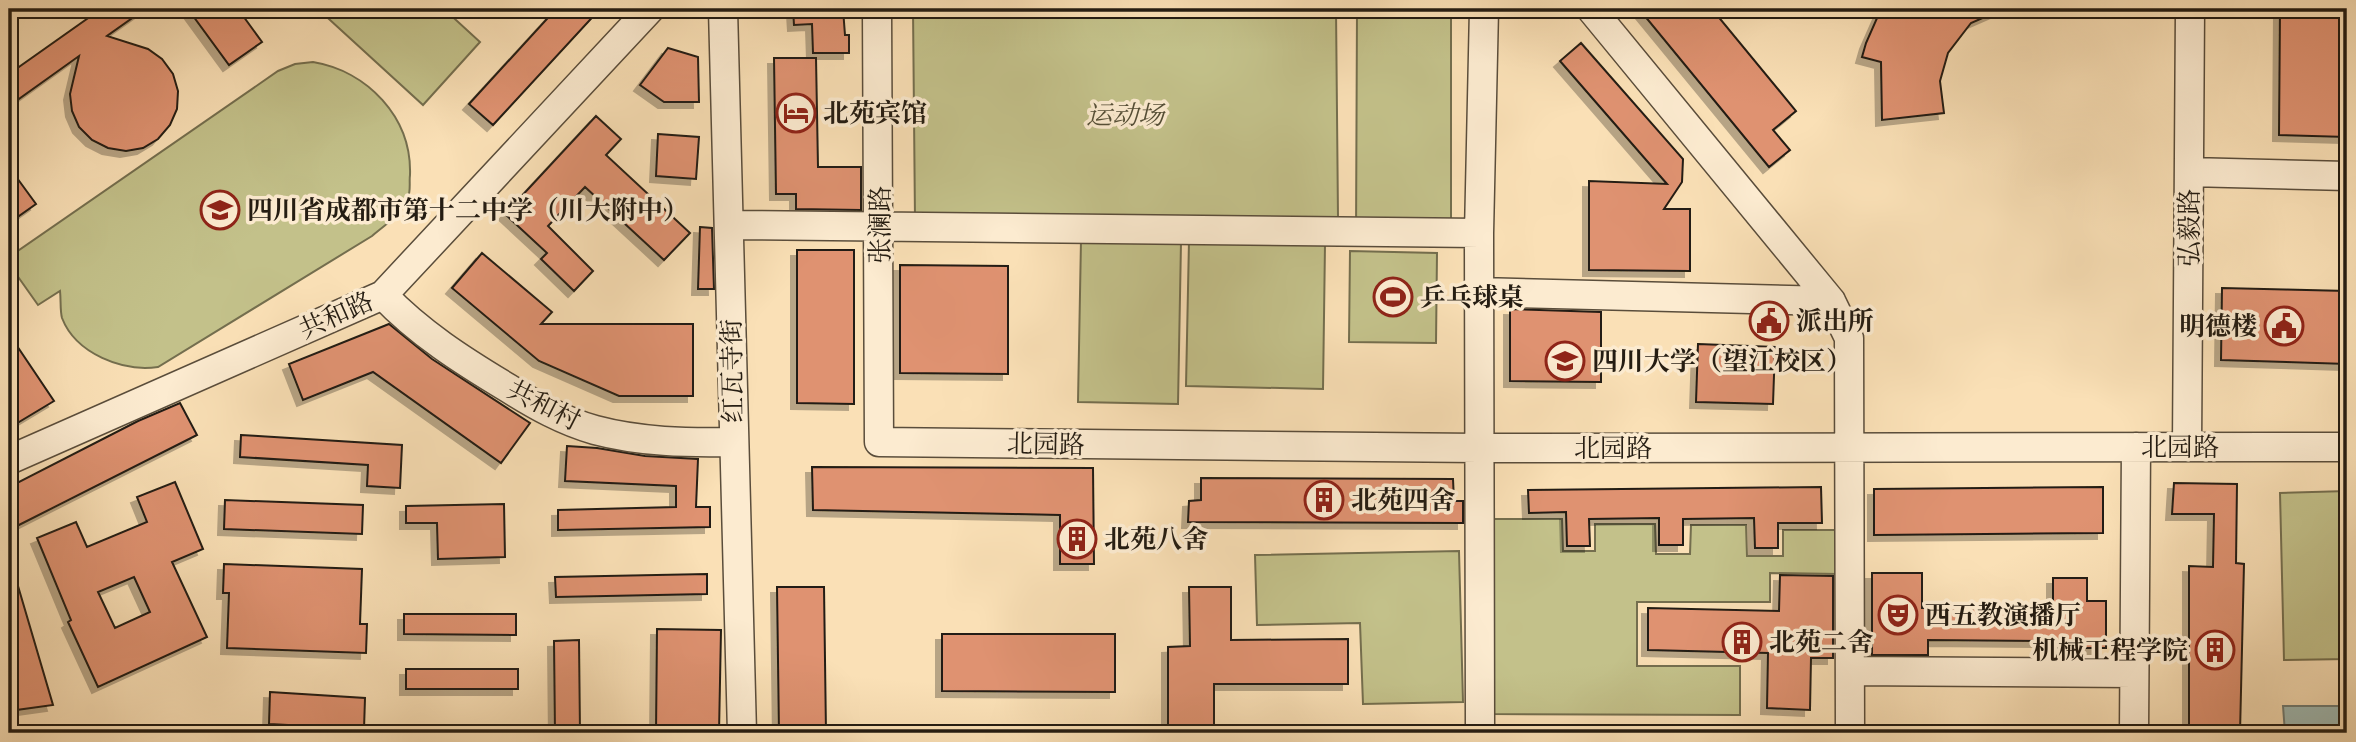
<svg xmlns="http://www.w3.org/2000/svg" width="2356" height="742" font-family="'IM FELL Great Primer','Noto Serif SC',serif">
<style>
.green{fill:#c3c18a;stroke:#746e4e;stroke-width:2}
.water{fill:#9fbbb5;stroke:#6e7b74;stroke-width:2}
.building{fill:#df9271;stroke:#241c12;stroke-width:2;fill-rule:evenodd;filter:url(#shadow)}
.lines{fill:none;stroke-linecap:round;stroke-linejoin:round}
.minor-casing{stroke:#5a4d3b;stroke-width:31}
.minor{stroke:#fcebd0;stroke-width:28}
.labels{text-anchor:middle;stroke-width:7;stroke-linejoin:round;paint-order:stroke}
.poi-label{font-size:26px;font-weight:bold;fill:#241c12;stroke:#fcebd0;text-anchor:start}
.park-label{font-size:26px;font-style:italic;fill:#544e36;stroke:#fcebd0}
.street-label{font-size:26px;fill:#241c12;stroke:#fcebd0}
</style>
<defs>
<filter id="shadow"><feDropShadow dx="-6" dy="6" stdDeviation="0" flood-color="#0004"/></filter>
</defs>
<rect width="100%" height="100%" fill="#fae0b6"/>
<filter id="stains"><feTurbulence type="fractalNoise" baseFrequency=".00286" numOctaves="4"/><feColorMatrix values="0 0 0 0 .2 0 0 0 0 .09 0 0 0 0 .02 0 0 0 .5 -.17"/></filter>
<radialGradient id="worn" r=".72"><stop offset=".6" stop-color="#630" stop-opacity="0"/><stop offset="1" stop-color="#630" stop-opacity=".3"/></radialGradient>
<!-- green -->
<path class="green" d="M318,9H444L480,42L423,105Z
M913,9H1336L1338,218L915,220Z
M1357,9H1451V238H1356Z
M313,62C367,71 412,117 410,175C409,181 411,191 408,197C402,214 385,225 372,236L158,367C123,372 76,354 62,318C60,311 61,300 60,291L38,305L9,264V257L278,71L295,64Z
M1081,240L1181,242L1178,404L1078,402Z
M1189,241L1325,244L1323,389L1186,386Z
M1350,251L1437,253L1436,343L1349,342Z
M2347,491V659L2284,660L2280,493Z
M1491,519H1562L1563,551H1595V524H1655L1656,554H1690L1691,525H1746L1747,556H1783V530H1838V574L1770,573V602H1637V666H1740V715L1492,714Z
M1459,551L1463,702L1363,704L1360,623L1257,625L1255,555Z"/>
<!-- water -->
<path class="water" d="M2347,706V733H2285L2283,706Z"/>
<!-- building -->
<path class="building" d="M101,9H145L107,36L148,49L162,59L173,74L178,91L177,109L170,125L158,139L143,148L126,151L108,148L92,140L79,127L72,111L70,94L79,56L9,106V74Z
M188,9H238L262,42L229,65Z
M556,9H600L493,125L469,104Z
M793,9H843L845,35H849V53H813L812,24L794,25Z
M1639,9H1712L1796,111L1773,130L1790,150L1769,167Z
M1881,9H2003L1971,23L1948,53L1940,81L1944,113L1882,120L1881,62L1862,57L1866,43Z
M2280,9H2347V137L2279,135Z
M1581,43L1683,159L1682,182L1664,209H1690V271L1589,270V181L1667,184L1560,61Z
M668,48L698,57L699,102H664L640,85Z
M774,58H816L818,167H861V210L796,209V194H776Z
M596,116L621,139L606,155L690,233L664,260L585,187L548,226L593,271L574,291L541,259L547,253L505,214Z
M658,134L699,137L696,179L656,176Z
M9,167L36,204L9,223Z
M700,227L712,228L714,289H698Z
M797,250H854V404L797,403Z
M482,253L552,312L541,324H693V396H619L539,361L452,288Z
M900,265L1008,266V374L900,373Z
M2222,288L2347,291V364L2221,360Z
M1510,309L1601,312V382L1510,381Z
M389,324L432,359L530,423L501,463L373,372L303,400L289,364Z
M9,334L54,401L9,428Z
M1698,344L1775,347L1773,404L1696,402Z
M180,403L197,435L9,530V487L138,421Z
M241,435L402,445L400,488L367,486L368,465L240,457Z
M567,446L597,448L645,456L698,459L696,507H710V527L558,530V510L676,507V486L565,481Z
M812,467L1093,468L1094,564H1060V515L813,510Z
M1201,478L1453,479L1454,501H1463V523L1188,522L1189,501L1201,500Z
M175,482L203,549L172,562L207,637L98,687L68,622L71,620L37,538L76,522L87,547L147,522L137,497ZM134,577L150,612L115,628L98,592Z
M2174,483L2237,484L2236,563L2244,564L2240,733H2189V566L2213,567L2214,514H2172Z
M1821,487L1822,523H1778V548H1755L1754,518L1683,519V545H1659V518L1589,519L1590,546H1567L1566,512L1529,513L1528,490Z
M2103,487V533L1874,535V489Z
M225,500L363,505L362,534L224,529Z
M504,504L505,557L438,559L437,523H406V506Z
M224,564L362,569L360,624H367L366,653L227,648L229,593H223Z
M13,569L53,705L9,711V570Z
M1872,573H1922V608L2053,609V578H2087V601H2106V648H2050L2051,641L1928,640V655H1872Z
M707,574V594L556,597L555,577Z
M1780,575L1833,576V658H1811L1810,710L1767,708L1768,653L1648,650V608L1779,611Z
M777,587H824L826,733H779Z
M1189,587H1231V640L1348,639V684H1214V730H1168V647L1190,646Z
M404,614H516V635L404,634Z
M657,629L721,630L719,733H656Z
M942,634H1115V692L942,691Z
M579,640L580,733H555L554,641Z
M406,669H518V689H406Z
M270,692L365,698L364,729L269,724Z"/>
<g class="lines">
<defs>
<path id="minor" d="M723,9L742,733
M877,9L879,442L1478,448L2347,447
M1591,9L1831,301L1849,338L1850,733
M2189,172L2347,176
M729,225L1479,233
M1479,292L1831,301
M383,295C419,333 463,361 508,388C535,405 563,421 595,430C640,442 687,443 734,442
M2187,447L2190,9
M9,460L383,295L650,9
M1850,671L2133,673
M1480,733L1479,233L1484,9
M2134,733L2136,447"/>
</defs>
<!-- minor casing -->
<use href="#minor" class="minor-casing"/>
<!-- minor -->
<use href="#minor" class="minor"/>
</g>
<!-- icons -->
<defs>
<symbol id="hotel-ring" viewBox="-11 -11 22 22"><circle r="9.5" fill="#fcebd0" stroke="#8f2418" stroke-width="1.5"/><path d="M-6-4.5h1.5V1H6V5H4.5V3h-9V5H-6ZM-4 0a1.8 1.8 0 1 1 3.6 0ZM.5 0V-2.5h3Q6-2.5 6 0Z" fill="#8f2418"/></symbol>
<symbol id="school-ring" viewBox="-11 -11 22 22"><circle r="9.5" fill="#fcebd0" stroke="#8f2418" stroke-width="1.5"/><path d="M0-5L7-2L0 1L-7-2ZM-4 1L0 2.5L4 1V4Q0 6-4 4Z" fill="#8f2418"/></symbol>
<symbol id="stadium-ring" viewBox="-11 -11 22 22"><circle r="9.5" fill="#fcebd0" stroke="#8f2418" stroke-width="1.5"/><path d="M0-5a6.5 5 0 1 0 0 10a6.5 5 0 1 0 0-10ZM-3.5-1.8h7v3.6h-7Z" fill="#8f2418"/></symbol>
<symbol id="civic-ring" viewBox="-11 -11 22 22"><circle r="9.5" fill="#fcebd0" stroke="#8f2418" stroke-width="1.5"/><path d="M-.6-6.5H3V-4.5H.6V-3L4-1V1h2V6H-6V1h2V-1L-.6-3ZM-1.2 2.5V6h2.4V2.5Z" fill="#8f2418"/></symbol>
<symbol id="university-ring" viewBox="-11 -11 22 22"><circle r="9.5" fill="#fcebd0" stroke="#8f2418" stroke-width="1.5"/><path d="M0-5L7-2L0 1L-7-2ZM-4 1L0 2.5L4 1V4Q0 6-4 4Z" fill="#8f2418"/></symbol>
<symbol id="building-ring" viewBox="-11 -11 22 22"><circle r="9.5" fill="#fcebd0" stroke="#8f2418" stroke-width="1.5"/><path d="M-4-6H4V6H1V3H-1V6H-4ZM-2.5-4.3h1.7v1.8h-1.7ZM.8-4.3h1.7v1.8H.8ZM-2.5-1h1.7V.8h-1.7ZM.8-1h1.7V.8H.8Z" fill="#8f2418"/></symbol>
<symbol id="theatre-ring" viewBox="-11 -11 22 22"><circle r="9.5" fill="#fcebd0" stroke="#8f2418" stroke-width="1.5"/><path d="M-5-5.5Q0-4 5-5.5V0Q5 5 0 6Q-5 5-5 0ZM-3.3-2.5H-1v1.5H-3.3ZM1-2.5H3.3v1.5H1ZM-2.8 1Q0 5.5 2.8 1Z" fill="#8f2418"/></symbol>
</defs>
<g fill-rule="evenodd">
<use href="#hotel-ring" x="774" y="91" width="44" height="44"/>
<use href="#school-ring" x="198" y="188" width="44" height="44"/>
<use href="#stadium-ring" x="1371" y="275" width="44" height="44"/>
<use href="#civic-ring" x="1747" y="299" width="44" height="44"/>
<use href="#civic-ring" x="2262" y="304" width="44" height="44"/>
<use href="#university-ring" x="1543" y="339" width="44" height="44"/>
<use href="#building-ring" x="1302" y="478" width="44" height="44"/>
<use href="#building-ring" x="1055" y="517" width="44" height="44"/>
<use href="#theatre-ring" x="1876" y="593" width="44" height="44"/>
<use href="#building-ring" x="1720" y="620" width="44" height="44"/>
<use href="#building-ring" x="2193" y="628" width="44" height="44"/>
</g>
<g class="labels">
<!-- poi labels -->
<g class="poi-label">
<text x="823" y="122">北苑宾馆</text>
<text x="247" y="219">四川省成都市第十二中学（川大附中）</text>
<text x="1420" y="306">乒乓球桌</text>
<text x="1796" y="330">派出所</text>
<text x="2257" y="335" text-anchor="end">明德楼</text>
<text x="1592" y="370">四川大学（望江校区）</text>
<text x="1351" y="509">北苑四舍</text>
<text x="1104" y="548">北苑八舍</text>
<text x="1925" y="624">西五教演播厅</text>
<text x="1769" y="651">北苑二舍</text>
<text x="2188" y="659" text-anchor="end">机械工程学院</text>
</g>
<!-- park labels -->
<g class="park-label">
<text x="1125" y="124">运动场</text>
</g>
<!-- street labels -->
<g class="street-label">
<text transform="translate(880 225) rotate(-90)" y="9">张澜路</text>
<text transform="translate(2189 228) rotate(-90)" y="9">弘毅路</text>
<text transform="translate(336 315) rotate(-24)" y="9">共和路</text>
<text transform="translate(732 371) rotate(-91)" y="9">红瓦寺街</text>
<text transform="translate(544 405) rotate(27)" y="9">共和村</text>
<text transform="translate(1046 444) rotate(1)" y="9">北园路</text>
<text x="2180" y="456">北园路</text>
<text x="1613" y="457">北园路</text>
</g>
</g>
<!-- margin -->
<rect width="2356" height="742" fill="none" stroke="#fae0b6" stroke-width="35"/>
<rect x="10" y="10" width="2335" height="721" fill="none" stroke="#241c12" stroke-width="3.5"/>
<rect x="18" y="18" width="2321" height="707" fill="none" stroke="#241c12" stroke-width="2"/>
<rect width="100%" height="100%" filter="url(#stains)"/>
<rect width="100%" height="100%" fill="url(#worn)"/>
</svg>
